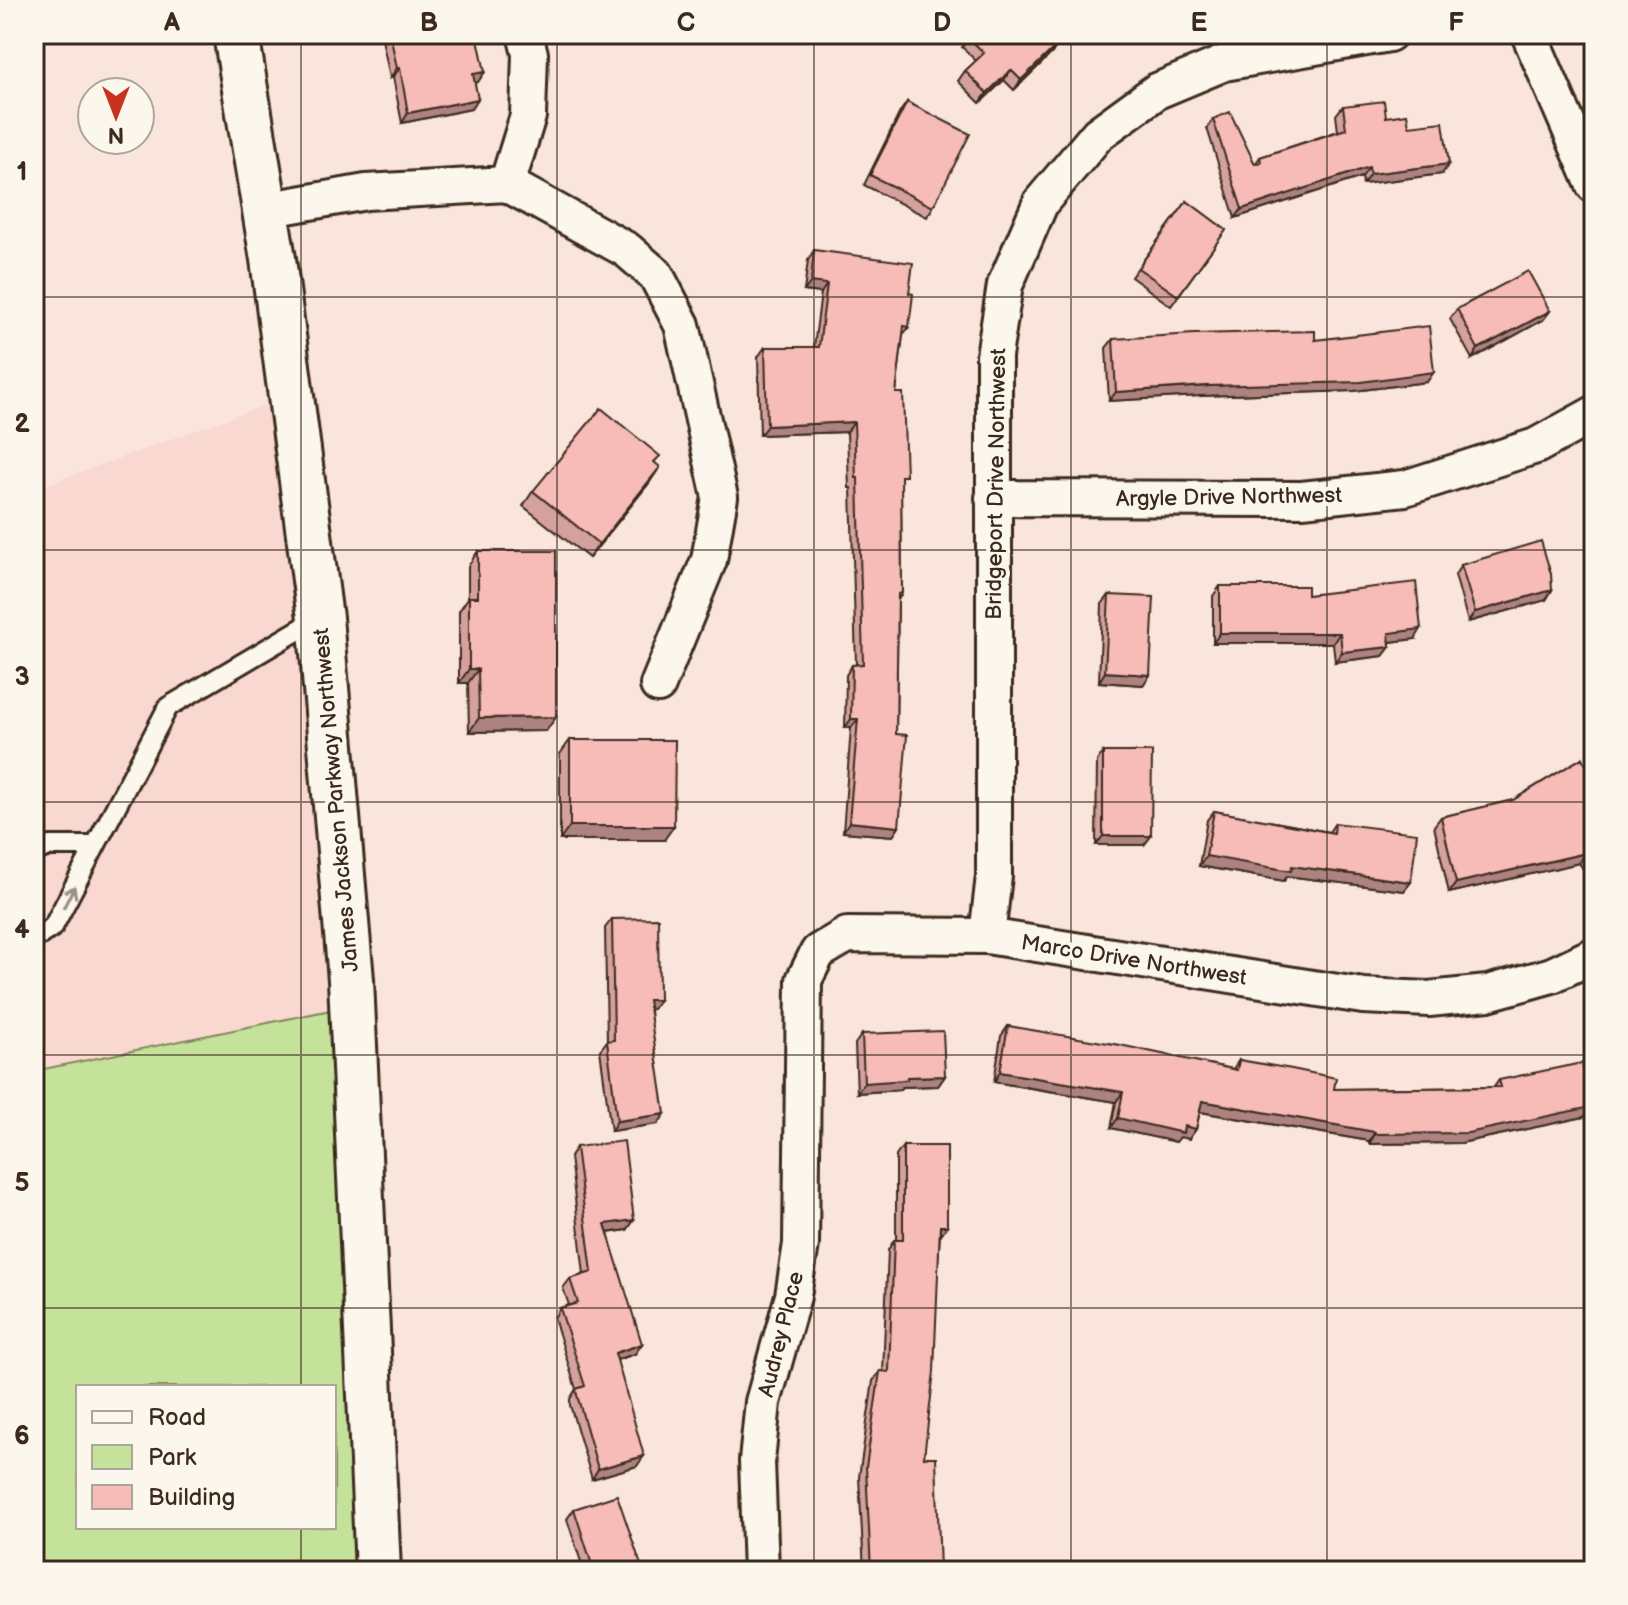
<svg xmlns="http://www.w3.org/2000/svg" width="1628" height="1605" font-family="'Balsamiq Sans',sans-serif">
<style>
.built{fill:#f9d8d1}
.green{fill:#c4e29a;stroke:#80865c;stroke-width:2;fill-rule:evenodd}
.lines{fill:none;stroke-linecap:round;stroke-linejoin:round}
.lane-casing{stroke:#3b2a1e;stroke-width:24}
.street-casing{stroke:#3b2a1e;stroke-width:40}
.secondary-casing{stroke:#3b2a1e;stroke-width:50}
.lane{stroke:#fbf7ec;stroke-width:18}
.street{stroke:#fbf7ec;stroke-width:34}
.secondary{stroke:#fbf7ec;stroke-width:44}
.wall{fill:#d4a19e;stroke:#3b2a1e;stroke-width:2}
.shaded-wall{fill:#ad8381;stroke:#3b2a1e;stroke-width:2}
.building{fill:#f7bbb8;stroke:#3b2a1e;stroke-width:2}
.oneway{stroke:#9b9085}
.grid{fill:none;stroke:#3b2a1e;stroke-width:2;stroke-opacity:0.55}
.labels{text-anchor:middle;stroke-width:8;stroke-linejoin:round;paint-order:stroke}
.street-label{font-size:22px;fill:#3b2a1e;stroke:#fbf7ec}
.neatline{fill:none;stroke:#3b2a1e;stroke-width:3}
.grid-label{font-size:26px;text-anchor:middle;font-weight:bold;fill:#3b2a1e}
</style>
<rect width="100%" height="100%" fill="#fae5dc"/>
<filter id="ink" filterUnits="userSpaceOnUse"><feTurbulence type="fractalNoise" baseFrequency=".0125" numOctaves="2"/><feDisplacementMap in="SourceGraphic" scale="16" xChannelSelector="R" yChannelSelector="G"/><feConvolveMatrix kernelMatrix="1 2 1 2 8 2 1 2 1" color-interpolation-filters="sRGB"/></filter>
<g filter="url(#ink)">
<!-- built -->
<path class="built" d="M317,386L360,800V1004L34,1071V489Z"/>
<!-- green -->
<path class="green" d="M360,1004L363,1571H34V1071ZM78,1387H334V1527H78Z"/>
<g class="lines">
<defs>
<path id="lane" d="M34,851L50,846H95
M34,939L53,927L168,707L319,618"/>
<path id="street" d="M1529,34L1594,185
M507,184L528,116L530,54L525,34
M265,210L366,192L507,184L627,250L656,275L682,325L720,497L709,560L658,685
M993,498L1302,499L1405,488L1536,446L1594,414
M987,936L994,876V356L1005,285L1041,202L1098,134L1157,91L1224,63L1389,34
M761,1571L757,1461L763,1402L793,1296L801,1244L804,980L818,952L847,935L987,936L1363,996L1429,999L1488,993L1552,975L1594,955"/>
<path id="secondary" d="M236,34L273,259L320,618L351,980L378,1571"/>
</defs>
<!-- lane casing -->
<use href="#lane" class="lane-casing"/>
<!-- street casing -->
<use href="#street" class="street-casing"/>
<!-- secondary casing -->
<use href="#secondary" class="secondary-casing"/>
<!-- lane -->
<use href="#lane" class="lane"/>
<!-- street -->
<use href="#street" class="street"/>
<!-- secondary -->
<use href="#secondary" class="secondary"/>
</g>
<!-- wall -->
<path class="wall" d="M381,34H477L478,82H474L471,109L402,123L393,77L390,78Z
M969,38L1052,53L1014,90L1004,80L980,103L958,81L965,71L976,61L962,47Z
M907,102L933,207L927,217L864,185L900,112Z
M1343,106L1386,117L1409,126L1442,174L1363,184L1362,177L1235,218L1207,128L1213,119L1255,164L1260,157L1338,131L1336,115Z
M1187,201L1226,230L1171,306L1131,277Z
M814,250L909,293V327L903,335L896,393L901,483L902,593L898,600L896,734L899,827L893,836L843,832L851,728H845L846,675L852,665H856L851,488H849L847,432L760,435L758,357L765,347H814L821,293L804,291L808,260Z
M1457,309L1550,311L1543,320L1472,359L1450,319Z
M1113,339L1315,340L1427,382L1354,391L1200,396L1109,401L1106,348Z
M655,463L650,482L589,558L523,506L533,491Z
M1594,516V534L1590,521Z
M478,551L556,717L546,731L469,732L468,683H459V611L468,598V566Z
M1461,565L1552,590L1546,600L1468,622L1455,575Z
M1220,586L1307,595L1415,639L1390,642V647L1383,656L1335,662L1333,643H1213V596Z
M1109,595L1150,675L1143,685L1099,682L1102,604Z
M570,740L664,840H560V754Z
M1103,752L1151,836L1144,845H1096L1097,761Z
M1582,758L1594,862L1583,869L1579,863L1449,893L1434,826L1441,817L1513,800Z
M1214,811L1329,832L1335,823L1411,882L1404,891L1287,876L1284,881L1199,866L1207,820Z
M612,919L659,1000L653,1009H650L658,1124L611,1131L600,1050L607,1041L605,928Z
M1008,1026L1233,1069L1239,1060L1334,1089L1494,1087L1499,1080L1584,1117L1461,1143L1369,1144V1141L1200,1112L1196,1129L1189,1139L1180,1137L1176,1142L1111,1128L1116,1102L994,1082L1001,1036Z
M862,1034L945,1076L938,1086L902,1087L900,1090L857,1093L855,1044Z
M903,1146L940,1235L924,1457L940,1571H864L859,1477L873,1381L880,1371L883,1372L888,1250L894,1240H896V1156Z
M576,1147L634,1220L627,1230L608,1233L635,1354L617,1360L637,1466L592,1479L570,1405V1399L576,1389L554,1318L560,1308L569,1305L563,1288L570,1279L584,1274L570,1157Z
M574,1509L643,1571H584L567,1519Z"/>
<!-- shaded-wall -->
<path class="shaded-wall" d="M1058,44L1052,53L1014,90L1021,80Z
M397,68H400L393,77L390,78Z
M1011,70L1004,80L980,103L987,93Z
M485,72L478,82L466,84L473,74Z
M478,99L471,109L402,123L408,113Z
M1449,164L1442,174L1363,184L1370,174Z
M1369,167L1362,177L1235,218L1242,209Z
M811,282L827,284L821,293L804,291Z
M1550,311L1543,320L1472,359L1478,349Z
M1434,372L1427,382L1354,391L1200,396L1109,401L1116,392Z
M854,422L847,432L760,435L767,426Z
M660,467L650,482L589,558L599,544Z
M1552,590L1546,600L1468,622L1475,612Z
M1421,629L1415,639L1382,643L1389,633Z
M1220,633H1340L1333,643H1213Z
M1390,647L1383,656L1335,662L1342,652Z
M469,669H478L468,683H459Z
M1105,672L1150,675L1143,685L1099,682Z
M556,717L546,731L469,732L479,718Z
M851,719H858L851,728H845Z
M849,822L899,827L893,836L843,832Z
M570,826H674L664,840H560Z
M1103,836H1151L1144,845H1096Z
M1586,853L1579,863L1449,893L1456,883Z
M1206,856L1292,866L1411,882L1404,891L1287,876L1284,881L1199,866Z
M1594,856V862L1583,869L1589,859Z
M648,1000H659L653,1009L641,1010Z
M1000,1072L1123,1092L1116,1102L994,1082Z
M945,1076L938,1086L902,1087L900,1090L857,1093L864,1083L907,1077Z
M1202,1101L1375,1132L1369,1141L1195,1111Z
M1591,1107L1584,1117L1461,1143L1369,1144L1375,1134Z
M665,1114L658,1124L611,1131L617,1121Z
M1118,1118L1184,1126L1196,1129L1189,1139L1180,1137L1176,1142L1111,1128Z
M634,1220L627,1230L598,1234L605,1224Z
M940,1226H947L940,1236Z
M642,1344L635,1354L608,1362L615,1353Z
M644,1456L637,1466L592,1479L598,1469Z"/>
<!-- building -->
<path class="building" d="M390,34H477L485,72L473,74L478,99L408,113L400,68H397Z
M973,34H1049L1058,44L1021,80L1011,70L987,93L965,71L984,53L969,38Z
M1384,101L1386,117L1407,114L1409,126L1443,122L1449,164L1370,174L1369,167L1242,209L1213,119L1230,112L1255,164L1261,162L1260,157L1346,129L1343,106Z
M907,102L970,134L933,207L870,175Z
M1187,201L1226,230L1178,296L1138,268Z
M814,250L913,263L909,293L913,294L909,327L904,326L896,393H903L906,476H901L902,593L898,594L896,734L907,735L899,827L849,822L858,719H851L852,665L863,664L858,478H856L854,422L767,426L765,347H819L827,284L811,282Z
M1528,271L1550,311L1478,349L1457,309Z
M1429,326L1434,372L1361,382L1206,386L1116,392L1113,339L1194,334L1315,331V340Z
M601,408L660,456L654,462L660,467L599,544L533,491Z
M1541,541L1551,574L1552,590L1475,612L1461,565Z
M478,551H556V717L479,718L478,669H469V597H478Z
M1416,582L1421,629L1389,633L1390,647L1342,652L1340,633H1220V586H1307V595Z
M1109,595L1154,597L1150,675L1105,672Z
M570,740H675L674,826H570Z
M1103,752H1152L1151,836H1103Z
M1582,758L1586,765L1594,760V856L1589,859L1586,853L1456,883L1441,817L1513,800Z
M1214,811L1334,833L1335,823L1417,833L1411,882L1292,866L1291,871L1206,856Z
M658,918L659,1000H648L665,1114L617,1121L607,1041L614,1040L612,919Z
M1008,1026L1120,1045L1237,1070L1239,1060L1292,1069L1336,1078L1334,1089L1501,1087L1499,1080L1582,1063L1591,1107L1468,1133L1375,1134V1132L1202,1101L1196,1129L1184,1126L1183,1133L1118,1118L1123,1092L1000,1072Z
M943,1031L945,1076L907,1077V1080L864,1083L862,1034Z
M624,1141L634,1220L605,1224L642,1344L615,1353L644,1456L598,1469L577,1395L576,1389L585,1386L560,1308L578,1303L570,1279L592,1272L576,1147Z
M903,1146H947V1226H940L934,1371L924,1457H936L940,1571H871L866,1467L880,1371L889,1372L894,1240H903Z
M617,1495L643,1571H594L574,1509Z"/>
<!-- one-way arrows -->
<defs><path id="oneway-shaft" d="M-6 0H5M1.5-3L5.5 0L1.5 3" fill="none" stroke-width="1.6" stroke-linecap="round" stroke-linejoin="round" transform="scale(2)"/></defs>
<use class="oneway" href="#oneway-shaft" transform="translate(69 897) rotate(-63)"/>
</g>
<!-- grid -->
<path class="grid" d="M301,34V1387M557,34V1571M814,34V1571M1071,34V1571M1327,34V1571M34,297H1594M34,550H1594M34,802H1594M34,1055H1594M34,1308H1594M301,1527V1571"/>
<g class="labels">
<!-- street labels -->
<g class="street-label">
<text transform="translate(995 484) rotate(-89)" y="8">Bridgeport Drive Northwest</text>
<text transform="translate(1229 496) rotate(-1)" y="8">Argyle Drive Northwest</text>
<text transform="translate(335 800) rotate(-95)" y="8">James Jackson Parkway Northwest</text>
<text transform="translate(1134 959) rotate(9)" y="8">Marco Drive Northwest</text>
<text transform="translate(780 1334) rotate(-76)" y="8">Audrey Place</text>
</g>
</g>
<!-- margin -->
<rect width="1628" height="1605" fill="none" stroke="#fbf7ec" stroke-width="88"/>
<!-- legend -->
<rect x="76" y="1385" width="260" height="144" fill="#fbf7ec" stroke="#aea59a" stroke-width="2"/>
<rect x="92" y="1411" width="40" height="12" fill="#fbf7ec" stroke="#aea59a" stroke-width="2"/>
<text x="148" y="1425" font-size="24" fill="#3b2a1e">Road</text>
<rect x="92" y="1445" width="40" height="24" fill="#c4e29a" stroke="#aea59a" stroke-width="2"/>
<text x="148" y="1465" font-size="24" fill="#3b2a1e">Park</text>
<rect x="92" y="1485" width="40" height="24" fill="#f7bbb8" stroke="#aea59a" stroke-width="2"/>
<text x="148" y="1505" font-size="24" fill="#3b2a1e">Building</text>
<!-- north arrow -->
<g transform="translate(116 116) rotate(180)"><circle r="38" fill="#fbf7ec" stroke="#aea59a" stroke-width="2"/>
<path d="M0-6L14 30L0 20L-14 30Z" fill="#c8321e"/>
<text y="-12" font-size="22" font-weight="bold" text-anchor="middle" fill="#3b2a1e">N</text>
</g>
<rect x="44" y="44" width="1540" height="1517" class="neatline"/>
<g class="grid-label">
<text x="172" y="31">A</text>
<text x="429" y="31">B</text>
<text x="686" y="31">C</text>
<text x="942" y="31">D</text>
<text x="1199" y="31">E</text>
<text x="1456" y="31">F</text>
<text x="22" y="180">1</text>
<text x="22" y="432">2</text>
<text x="22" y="685">3</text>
<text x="22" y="938">4</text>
<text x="22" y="1191">5</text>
<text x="22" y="1444">6</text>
</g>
</svg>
